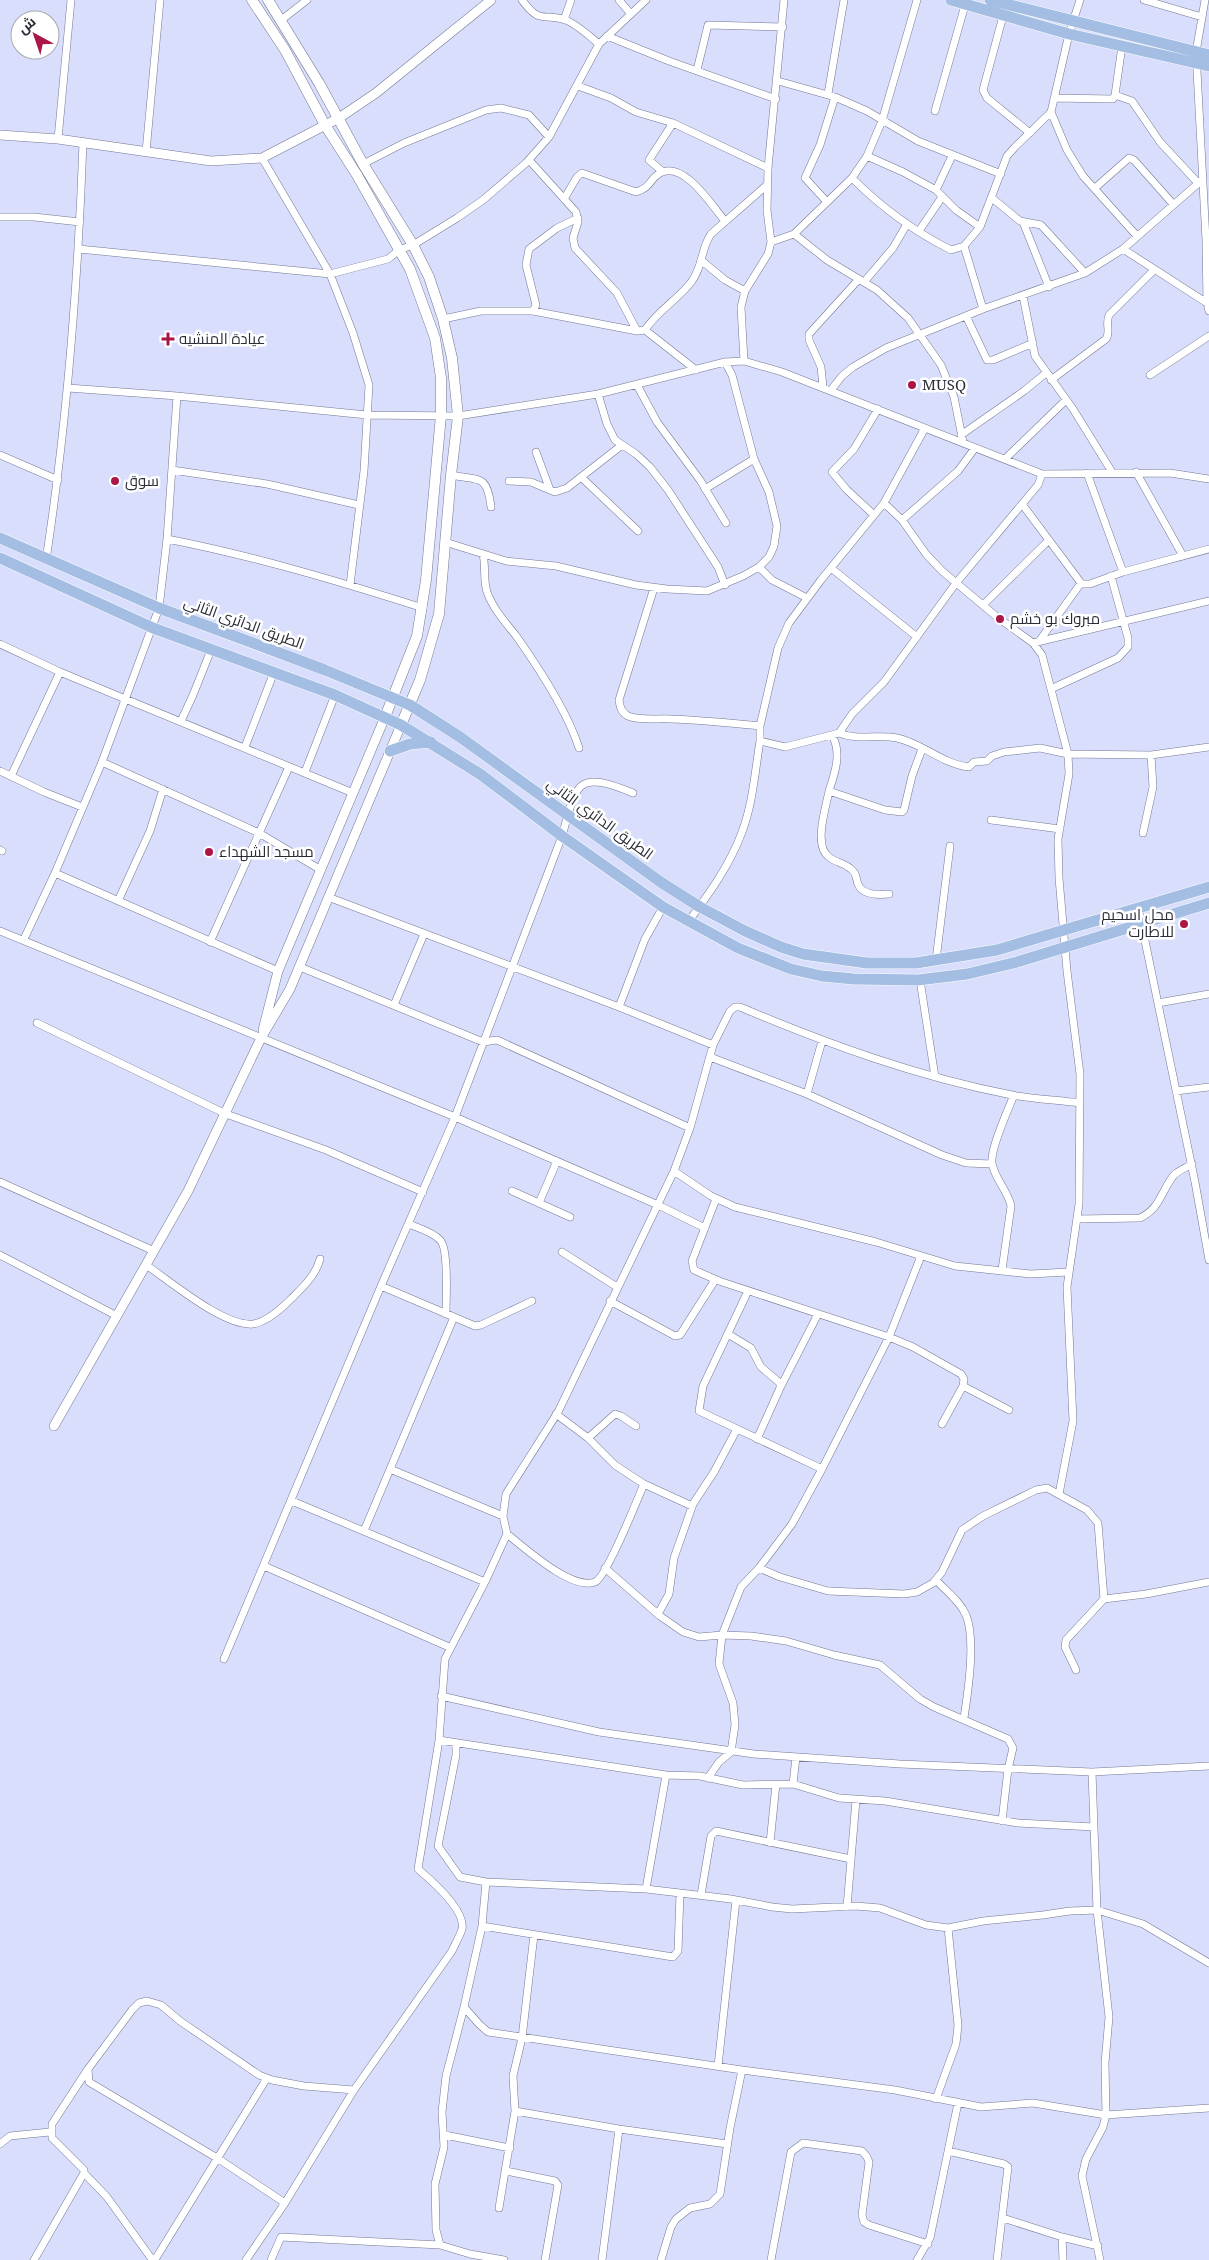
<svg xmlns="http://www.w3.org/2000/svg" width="1209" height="2260" font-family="'Noto Serif',Cairo,serif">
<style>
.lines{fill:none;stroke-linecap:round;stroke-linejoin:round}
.minor-casing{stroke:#747892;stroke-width:8}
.tertiary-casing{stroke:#747892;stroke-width:10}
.secondary-casing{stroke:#747892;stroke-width:11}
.primary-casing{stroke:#fff;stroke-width:12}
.minor{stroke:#fff;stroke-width:7}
.tertiary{stroke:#fff;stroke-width:9}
.secondary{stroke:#fff;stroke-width:10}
.primary{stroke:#a4bee3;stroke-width:11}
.poi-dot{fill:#ab1646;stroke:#fff;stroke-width:2}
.labels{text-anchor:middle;stroke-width:5;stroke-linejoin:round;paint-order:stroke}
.poi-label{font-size:15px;fill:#2a2c37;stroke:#fff;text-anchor:start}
.street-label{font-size:15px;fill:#2a2c37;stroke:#fff}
</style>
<rect width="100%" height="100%" fill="#d8defb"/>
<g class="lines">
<defs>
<path id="minor" d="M522,0C539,23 541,14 563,19C576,23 589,36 599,44
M619,0L630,13
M1144,0L1202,17
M1205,0L1196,52L1206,240L1207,303L1209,311
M1003,16L983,90L987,98L1030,133
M564,20L571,0
M280,21L307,0
M607,36L669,61L776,99
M697,70L708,25L783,27
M778,81L835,97L867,111L918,141L1001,174
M578,86L611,98L636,112L673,123L768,168
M828,94L844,0
M1115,95L1132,101L1160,142L1198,183
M1054,98L1113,99L1115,95L1122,46
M935,111L965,5
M1051,112L1067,150L1083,176L1137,236
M58,139L71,0
M146,152L160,0
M867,156L903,172L936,190L952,156
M262,158L330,274L353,333L369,385L364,471L350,585
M529,160L576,212L578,222L573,238L575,248L617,293L637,331
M363,164L404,143L486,110L501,108L529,115L549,137
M662,171L649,160L673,123
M852,178C881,207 915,232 951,250L964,246
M1095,188L1129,158L1134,160L1173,204
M936,190L956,210L980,227
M992,198L1020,221L1041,225L1085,273
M564,199L577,177L582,173L636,192C652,187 649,179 660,173C684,160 712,206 725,221
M827,202L805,178L820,145L835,97
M0,217H34L80,222
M1023,222L1049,287
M919,231L942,197
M794,234L827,260L877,290L908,318L941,365L954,397L963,442
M771,242L794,234L852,178L867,156L882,121L917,0
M79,249L330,274L388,259L399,250L413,245L457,218L483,200L526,163L549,137L599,44L646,0
M1123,249L1207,303
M702,261L725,280L745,291
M864,282L893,248L907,224
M1023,296L1035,356L1073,409L1112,472
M983,309L964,246L980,227L1007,156L1015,147L1051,112L1069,34L1080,0
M533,311L536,305L526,265L529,249L557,228L578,218
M966,316L987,360H993L1033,343
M443,319L481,311H533L637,331L645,330L696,370
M645,330C658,310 679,299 692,281C703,266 701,248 711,234L767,185
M744,361L741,307L745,291L768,254L771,242L767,210L768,168L784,0
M1150,375L1209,336
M1051,380L1106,339C1111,332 1105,324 1109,315L1154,270
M637,385L657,422L700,480L726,523
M823,387L821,367L809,340V334L859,279
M68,388L177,396L367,415L458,416L598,394L725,362L744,361L782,372L1042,474L1170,473L1209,479
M831,390L842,376L853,367L886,348L983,309L1085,273L1123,249L1202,180
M598,394L607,424L615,440L636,454L650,467L668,490L718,567L725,585
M961,435L1024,391L1046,373
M0,455L58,480
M1005,459L1066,400
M172,470L267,484L359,505
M1136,472L1183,556
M1087,473L1123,572
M451,475C479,481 487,473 491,507
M581,477L638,531
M509,481L531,482L550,490L536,452
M705,489L754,459
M550,490L555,492L567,488L622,445
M884,503L902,520L926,554L942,571L997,617L1033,643L1042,655L1068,754L1069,774L1058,839L1059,878L1067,971L1080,1074L1079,1204L1067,1287L1073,1421L1059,1494
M1022,504L1081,583L1040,640
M874,515L847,490L832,472L854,449L878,409
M902,520L958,471L975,448
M167,539C254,556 338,581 423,608
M445,542L506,561L556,566L636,585L667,589L707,591L743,576L759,567L769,557L774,546L777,526L769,492L754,459L732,375L725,362
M483,554C486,567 483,580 487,592C493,609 506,623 517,637C538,667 568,713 579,748
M46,560C67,422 78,283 83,143
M759,567L772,580L807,598
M831,568L917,637
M1081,584H1090L1123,572L1209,549
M654,588L619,700C620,707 621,712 628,716C640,721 658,718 671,719C701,720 730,723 760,726
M983,605L1049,540
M1033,643L1209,601
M0,644L60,672L353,793
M1053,688L1118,658L1128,647V638L1111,576
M181,721L193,695L211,650
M839,733C858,741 877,734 897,738C922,743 942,764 969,767L974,762L987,761L992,756L1004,752L1040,748L1068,754L1151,755L1209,747
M832,735C842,753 835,773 829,791L885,810L902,812L904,810L912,776L922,749
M760,741V726L778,648L789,623L821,580L884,503L925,428
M245,747L274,672
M102,762L259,833L321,870
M0,771L44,792L82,807
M305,772L335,695
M11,776L60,672
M829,791C826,807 813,846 829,857C836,863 846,863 852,870C857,874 856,879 858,884C862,895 879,895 889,894
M991,820L1060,829
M1143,833L1153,787L1151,755
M0,850L2,851
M55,873L278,971
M118,901L150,831L163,789
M1138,907L1195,1182L1209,1260
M688,922C709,894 730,865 742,832C753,803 755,771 760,741L785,747L839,733L852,714L884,682L956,583L1038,485L1042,474
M0,931L455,1117L658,1205L705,1228
M24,939L55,873L102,762L159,608L167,539L177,396
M210,942L289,767
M936,960L950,846
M300,967L483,1042L497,1040L690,1128
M920,980L935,1077
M1158,1003L1209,994
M394,1005L424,934
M619,1007L645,939L663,907
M37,1023L226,1114L326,1150L423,1192
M713,1045L730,1011L735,1007H740C828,1044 918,1077 1012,1095C1034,1099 1058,1100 1080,1103
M710,1057L807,1094L942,1155L966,1163L992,1164
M1176,1091L1209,1087
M807,1094L822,1041
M674,1171L711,1196L735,1207L876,1242L955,1266L1031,1274L1068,1272
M0,1182L154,1251
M512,1191L570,1217
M716,1199L692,1261L694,1270L719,1281L889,1337L913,1347L961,1374L964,1379L963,1386L942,1424
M539,1203L557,1161
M1077,1219L1140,1218C1160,1209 1161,1191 1174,1175C1179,1170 1186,1168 1192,1164
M409,1224C418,1228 433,1232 440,1240C449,1248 446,1301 446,1314
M562,1252L617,1287
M0,1255L117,1316
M146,1265C170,1281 224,1327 253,1324C266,1322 282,1308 291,1299C303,1287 316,1275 320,1259
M1002,1270L1011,1206C1008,1191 994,1178 992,1163C990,1149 1008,1110 1014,1095
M748,1291L703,1386L699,1411L822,1469
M610,1301L675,1336L680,1335L715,1280
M454,1317L475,1326L481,1325L532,1301
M728,1334L751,1348L761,1367L780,1383V1388L757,1439
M963,1386L1009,1410
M780,1388L818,1314
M556,1414L588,1438L615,1465L627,1473L644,1484L692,1506
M588,1438L615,1414L621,1416L636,1426
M390,1469L503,1516
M292,1501L485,1582
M364,1531L454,1317L381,1286
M507,1534C525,1548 572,1591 595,1582C606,1578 638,1498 644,1484
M264,1566L449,1647
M605,1568L660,1616L683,1632L699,1637L722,1635L751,1636L786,1641L834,1655L880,1665L920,1699L934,1707L1008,1739L1013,1748L1008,1769L1002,1821
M759,1568L780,1577L828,1591L904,1594L917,1592L933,1583L942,1572L962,1530L983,1516L1036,1490L1047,1488L1087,1510L1098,1523L1104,1599L1146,1594L1209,1582
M936,1580C946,1591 960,1601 966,1615C976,1640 968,1692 964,1718
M658,1614L669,1594L674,1558L693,1504L714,1472L737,1429
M224,1659L381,1286L455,1117L562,836C577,784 575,769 633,793
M1076,1670L1065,1647L1066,1640L1104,1599
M441,1696L599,1732L754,1754L900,1764L1092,1772L1209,1766
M439,1740L666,1775L700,1776L743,1785L793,1784L839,1798L885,1801L1018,1823L1094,1827
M456,1743V1755L438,1846L460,1877L486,1882L646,1889L731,1899L772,1907L792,1909L856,1906L880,1908L926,1925L948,1928L958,2025L956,2044L936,2099
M1092,1772L1097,1910L1109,2017L1105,2063L1106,2115L1103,2127L1086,2159L1082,2176L1100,2260
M708,1778L719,1762L731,1752L735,1725L733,1703L719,1664L722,1635L741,1587L759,1568L792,1524L822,1469L889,1337L921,1256
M793,1784L796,1757
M770,1843L776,1784
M646,1889L666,1775
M701,1895L711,1836L716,1831L851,1859
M847,1907L856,1800
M482,1926L673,1957L678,1951L680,1893
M948,1928L983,1921L1043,1915L1070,1911L1097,1910L1143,1924L1209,1963
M464,2007L482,1926L486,1882
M718,2066L736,1900
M88,2069L132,2010L139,2003L147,2001L161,2005L180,2021L259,2075L272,2080L304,2086L354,2090
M515,2111L513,2076L522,2038L534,1935
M445,2135L510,2148
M0,2144L10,2136L50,2132
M948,2151L1004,2164L1008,2167L997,2260
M506,2171L555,2181L558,2185L545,2260
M84,2173L107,2197L151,2258H156L267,2078
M499,2208L515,2111L619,2129L727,2144
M1003,2218L1062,2237
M34,2260L84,2173V2170L52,2138V2124L88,2069L89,2082L217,2158L285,2203
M246,2260L285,2203L354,2090L452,1951C455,1944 460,1936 462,1929C466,1910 431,1880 418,1869L439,1740L445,1659L485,1582L507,1534L503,1516L506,1494L558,1412L674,1171L690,1128L713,1045L619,1007L328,897
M271,2260L281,2237L440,2245
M504,2260L470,2254L440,2245L436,2230L435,2184L444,2147L442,2112L446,2076L464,2007L479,2024L488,2032L742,2070L895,2090L981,2107L1033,2103L1106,2115L1209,2108
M602,2260L619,2129
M661,2260L671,2227L676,2219L690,2208L710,2204L720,2194L730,2128L742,2070
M771,2260L791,2152L803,2143L862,2151L867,2157L869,2162L862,2215L864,2222L869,2225L928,2244
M917,2260L930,2238L958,2103
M1063,2260L1062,2237L1098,2246"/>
<path id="tertiary" d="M0,135L58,139L211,161L262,158L339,118L376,93L491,0
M263,1030L278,971L385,717
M54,1426L188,1191L261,1038L290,989L401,725"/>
<path id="secondary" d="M252,0L285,50L325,125L357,175L410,269L435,338L441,378V415L426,580L417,636L385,717
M268,0L319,83L363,164L413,245L429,277L443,319L452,358L458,416L451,475L439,614L420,680L401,725"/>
<path id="primary" d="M951,0L1069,34L1209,66
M990,0L1209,55
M0,538L159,608L325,670L410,705L460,737L662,883L700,907L745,931L781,947L803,954L867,963H916L997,950L1209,887
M0,558L153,628L335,695L401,725L480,774L562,836L663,907L738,948L791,969L822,976L854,979L918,980L967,974L1017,962L1209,903
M390,751L410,744L431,742"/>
</defs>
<!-- minor casing -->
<use href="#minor" class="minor-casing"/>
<!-- tertiary casing -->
<use href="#tertiary" class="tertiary-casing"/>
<!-- secondary casing -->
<use href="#secondary" class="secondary-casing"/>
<!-- primary casing -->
<use href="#primary" class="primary-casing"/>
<!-- minor -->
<use href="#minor" class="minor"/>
<!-- tertiary -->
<use href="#tertiary" class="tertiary"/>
<!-- secondary -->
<use href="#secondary" class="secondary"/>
<!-- primary -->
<use href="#primary" class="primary"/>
</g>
<!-- markers -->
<g class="poi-dot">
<path d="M165.5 331.5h5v5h5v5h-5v5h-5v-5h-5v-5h5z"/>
<circle cx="912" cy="385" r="5"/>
<circle cx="115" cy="481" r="5"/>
<circle cx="1000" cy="619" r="5"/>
<circle cx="209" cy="852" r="5"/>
<circle cx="1184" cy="924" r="5"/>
</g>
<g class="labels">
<!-- poi labels -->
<g class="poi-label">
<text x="179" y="344">عيادة المنشيه</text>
<text x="922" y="390">MUSQ</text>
<text x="125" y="486">سوق</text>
<text x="1010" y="624">مبروك بو خشم</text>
<text x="219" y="857">مسجد الشهداء</text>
<text x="1174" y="920" text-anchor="end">محل اسحيم<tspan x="1174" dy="17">للاطارت</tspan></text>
</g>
<!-- street labels -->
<g class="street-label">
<text transform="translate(244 623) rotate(20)" y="5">الطريق الدائري الثاني</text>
<text transform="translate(600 819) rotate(36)" y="5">الطريق الدائري الثاني</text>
</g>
</g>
<!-- north arrow -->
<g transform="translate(35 35) rotate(320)"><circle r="24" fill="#ffffff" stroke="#aaabaf"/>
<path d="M0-4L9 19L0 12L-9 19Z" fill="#ab1646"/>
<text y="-8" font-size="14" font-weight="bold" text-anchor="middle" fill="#2a2c37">ش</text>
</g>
</svg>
